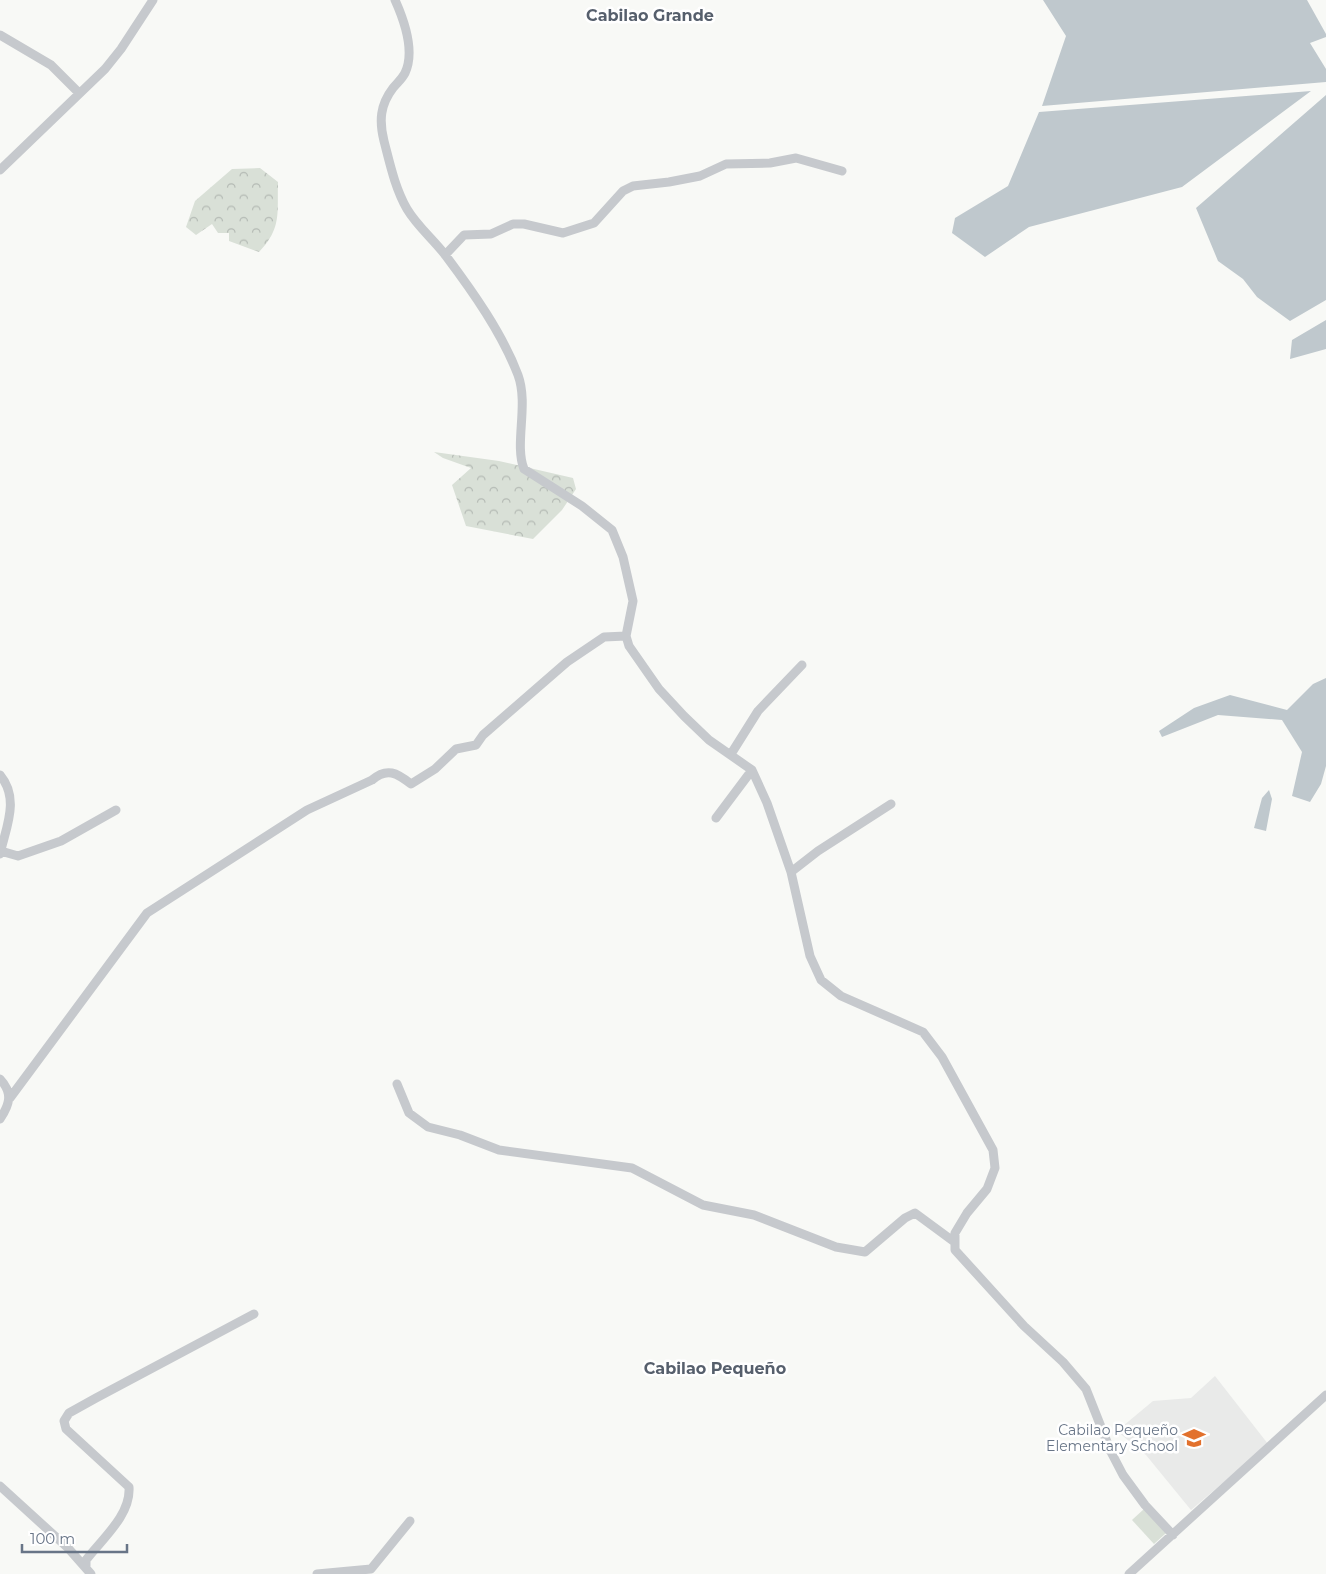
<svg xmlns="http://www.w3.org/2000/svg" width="1326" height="1574" font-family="Montserrat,sans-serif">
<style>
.built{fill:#e9eae9}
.green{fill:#d9e0d7}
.forest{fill:url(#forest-crowns)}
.water{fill:#bfc8cd}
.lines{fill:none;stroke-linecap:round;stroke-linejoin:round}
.street{stroke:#c6c9cd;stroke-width:9}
.labels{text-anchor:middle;stroke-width:5;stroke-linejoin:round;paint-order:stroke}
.poi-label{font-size:14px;fill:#687587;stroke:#fff;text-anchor:end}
.quarter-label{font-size:16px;font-weight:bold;fill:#565f6c;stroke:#fff}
</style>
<defs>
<pattern id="forest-crowns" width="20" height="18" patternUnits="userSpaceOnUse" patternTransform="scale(1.25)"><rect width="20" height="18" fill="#d9e0d7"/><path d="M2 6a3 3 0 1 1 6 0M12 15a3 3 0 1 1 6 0" fill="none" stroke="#b4bab4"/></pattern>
</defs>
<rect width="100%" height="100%" fill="#f8f9f6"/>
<!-- built -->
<path class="built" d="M1215,1376L1268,1444L1191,1510L1146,1455L1117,1431L1153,1401L1191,1398Z"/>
<!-- green -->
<path class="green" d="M1144,1509L1166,1533L1154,1544L1132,1520Z"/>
<!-- forest -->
<path class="forest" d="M260,168L278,182C277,213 282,228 259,252L229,241V233H218L212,224L196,235L186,227L195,201L232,169Z
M434,452L499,461L573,478L576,489L562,510L533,539L466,526L452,485L471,468L443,458Z"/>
<!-- water -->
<path class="water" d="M1043,0H1307L1326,34V37L1310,43L1326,69V82L1042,106L1066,36Z
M1311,91L1182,187L1029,227L985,257L952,233L955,218L1008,186L1039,112Z
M1326,95V300L1290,321L1257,297L1243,279L1218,261L1196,208Z
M1326,320V349L1290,359L1292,340Z
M1326,678V766L1321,784L1310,802L1292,796L1302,752L1282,720L1218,715L1162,737L1159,731L1194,708L1230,695L1287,710L1313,684Z
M1269,790L1272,799L1266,831L1254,828L1262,798Z"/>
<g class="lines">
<!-- street -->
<path class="street" d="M395,0C404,20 415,52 405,73C402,79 397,83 393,88C380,105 379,121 384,141C390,164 395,188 407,209C417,226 434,240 446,256C473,292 502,333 518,375C529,405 514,444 524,469L582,506L612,530L623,557L633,601L626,636L629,646L659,689L684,716L709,740L752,770L767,803L791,872L810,956L821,980L841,996L923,1032L942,1057L993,1150L995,1168L987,1189L967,1213L955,1233V1250L1024,1326L1063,1362L1086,1389L1111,1452L1123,1475L1145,1505L1173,1535
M0,35L51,65L79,93
M0,170L105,69L121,49L153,0
M445,255L464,235L491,234L513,224H524L563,233L594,223L623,191L633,186L669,182L700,176L726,164L770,163L796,158L842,171
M731,754L758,711L802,665
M0,775C20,799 6,827 0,854
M716,818L752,770
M1,851L18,856L61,841L116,810
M791,872L818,851L891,804
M0,1079C13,1093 10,1104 0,1119
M397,1084L409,1113L428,1127L460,1135L499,1150L632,1168L703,1205L754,1215L836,1247L865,1252L905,1218L915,1213L953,1241
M10,1098L147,913L307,810L372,780C387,767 397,773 411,784L435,769L456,749L476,745L483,735L567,662L604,637L626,636
M0,1486L68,1548L91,1574
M86,1567V1560C102,1539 131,1515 129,1487L66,1429L64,1421L69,1413L96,1398L254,1314
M317,1574L371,1569L410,1521
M1129,1574L1326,1395"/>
</g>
<!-- icons -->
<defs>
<symbol id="school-bare" viewBox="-9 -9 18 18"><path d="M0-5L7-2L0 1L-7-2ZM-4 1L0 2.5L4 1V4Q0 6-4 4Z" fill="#e2712d" stroke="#fff" stroke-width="2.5" paint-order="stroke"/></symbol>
</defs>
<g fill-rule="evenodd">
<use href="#school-bare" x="1178" y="1422" width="32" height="32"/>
</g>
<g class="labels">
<!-- poi labels -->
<g class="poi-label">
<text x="1178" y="1435">Cabilao Pequeño<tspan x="1178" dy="16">Elementary School</tspan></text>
</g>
<!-- quarter labels -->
<g class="quarter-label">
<text x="650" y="21">Cabilao Grande</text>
<text x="715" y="1374">Cabilao Pequeño</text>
</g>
</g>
<!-- scale -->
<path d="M22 1544v8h105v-8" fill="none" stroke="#687587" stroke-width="2.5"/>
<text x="30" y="1544" font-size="15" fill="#687587" stroke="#ffffff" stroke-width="4" paint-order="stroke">100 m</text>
</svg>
